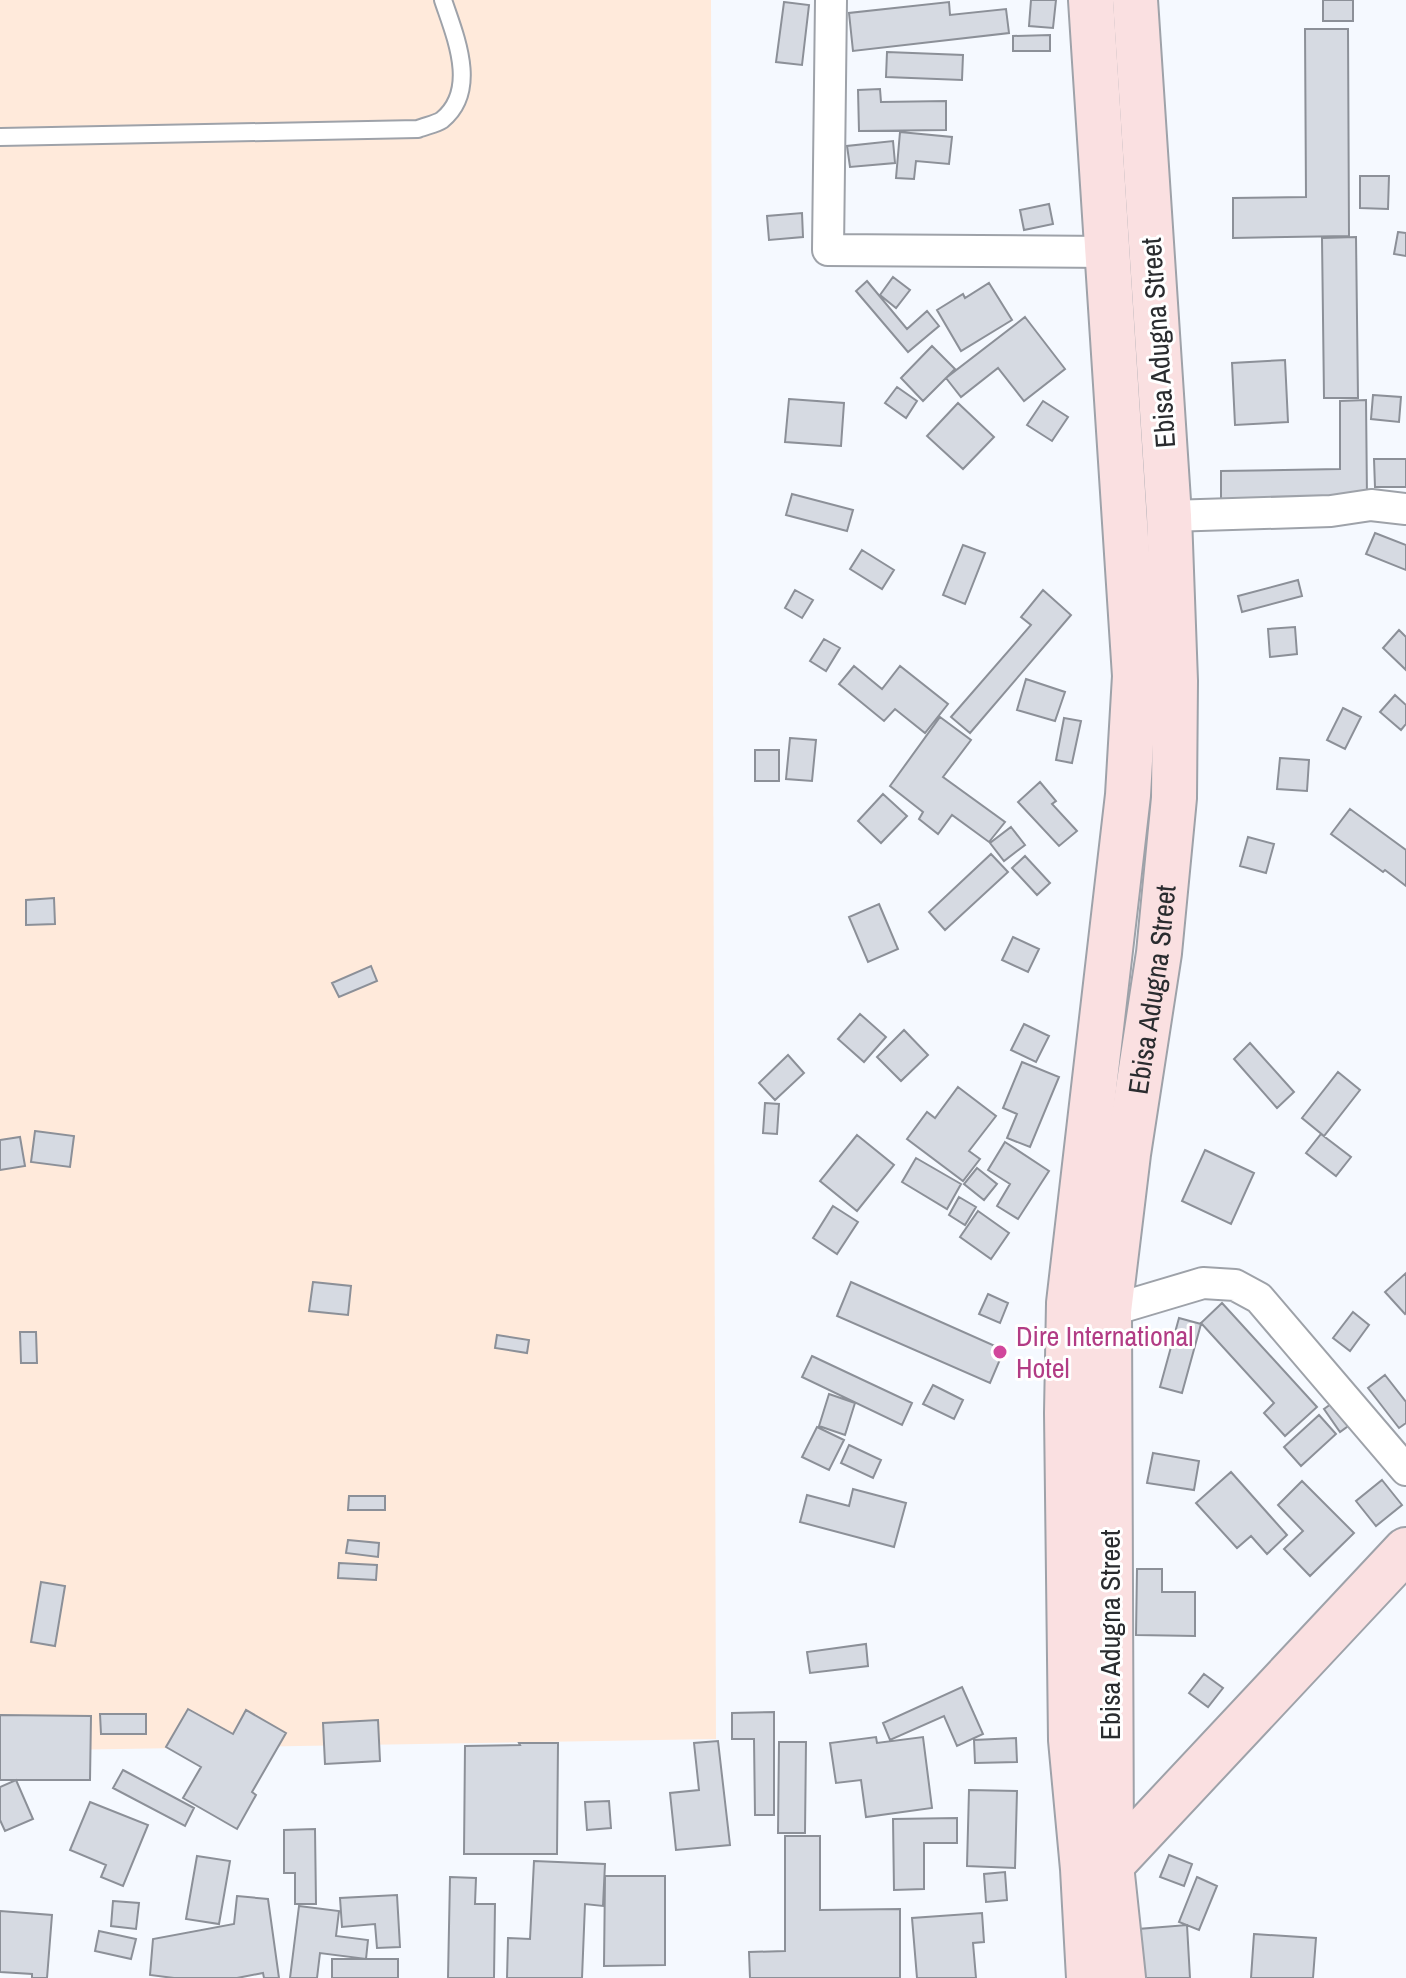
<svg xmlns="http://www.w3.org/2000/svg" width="1406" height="1978" font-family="'Archivo Narrow',sans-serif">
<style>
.industrial{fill:#ffeadb}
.building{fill:#d6dae2;stroke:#8c9098;stroke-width:2}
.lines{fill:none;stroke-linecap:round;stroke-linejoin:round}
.lane-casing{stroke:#9ea2a9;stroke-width:20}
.street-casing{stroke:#9ea2a9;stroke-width:34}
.secondary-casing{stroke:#9ea2a9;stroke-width:48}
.lane{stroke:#fff;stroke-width:16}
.street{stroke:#fff;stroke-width:30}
.secondary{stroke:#fae0e1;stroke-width:44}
.hotel-dot{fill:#d1479c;stroke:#fff;stroke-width:3}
.labels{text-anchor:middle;stroke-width:6;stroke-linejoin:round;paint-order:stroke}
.street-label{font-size:28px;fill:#2a2c2f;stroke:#fff}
.hotel-label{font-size:28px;fill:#b23c85;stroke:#fff;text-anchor:start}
</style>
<rect width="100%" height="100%" fill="#f5f9ff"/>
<!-- industrial -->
<path class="industrial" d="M0,0H711L716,1739L0,1751Z"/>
<!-- building -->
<path class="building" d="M1031,0H1056L1053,28L1029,26Z
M1323,0H1353V21H1323Z
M784,2L809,5L802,65L776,62Z
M949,2L950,15L1006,9L1009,33L853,51L849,13Z
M1305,29H1348L1349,236L1233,238V198L1306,197Z
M1050,35V51H1013V36Z
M887,52L963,55L962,80L886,77Z
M880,89L881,102L946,101V130L859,131L858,90Z
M900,132L952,137L949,164L916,161L914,179L896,178Z
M893,141L895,163L850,167L847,146Z
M1360,176H1389L1388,209L1360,208Z
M1049,204L1053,224L1024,230L1020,210Z
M802,213L803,237L769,240L767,216Z
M1398,232L1406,233V256L1394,254Z
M1356,237L1358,398H1324L1322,238Z
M893,277L910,290L896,308L880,295Z
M867,281L907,329L927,311L939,326L908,352L856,291Z
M989,283L1012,320L961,351L937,310L963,294L965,298Z
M1025,317L1065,369L1024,401L998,368L961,397L946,378Z
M932,346L955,369L923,401L901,378Z
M1285,360L1288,422L1235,425L1232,363Z
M897,387L917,401L906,418L885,403Z
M1373,395L1401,397L1399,422L1371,419Z
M789,399L844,403L841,446L785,442Z
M1366,400L1367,498L1221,500V471L1340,469V401Z
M1043,401L1068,417L1052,441L1027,425Z
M958,403L994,437L963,469L927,436Z
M1374,459H1406V487H1375Z
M792,494L853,510L847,531L786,515Z
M1375,533L1406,545V570L1366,554Z
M963,545L985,553L965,604L943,595Z
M862,550L894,570L882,589L850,569Z
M1298,580L1302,596L1242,612L1238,596Z
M795,590L813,600L802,618L785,608Z
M1043,590L1071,615L970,733L951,717L1031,625L1021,617Z
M1295,627L1297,654L1270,657L1268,629Z
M1399,630L1406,637V670L1383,648Z
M824,639L840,648L826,671L810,661Z
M854,666L882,689L900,666L948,704L925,733L895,709L884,721L839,684Z
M1026,679L1065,692L1055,721L1017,710Z
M1395,695L1406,705V724L1401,730L1380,712Z
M1343,708L1361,717L1345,749L1327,740Z
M940,717L971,740L943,777L1005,822L989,842L952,815L938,834L919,819L923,812L890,786Z
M1064,718L1081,721L1072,763L1056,760Z
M790,738L816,740L812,781L786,779Z
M755,750H779V781H755Z
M1280,758L1309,760L1307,791L1277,789Z
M1040,782L1056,801L1052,804L1077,831L1059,846L1018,802Z
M883,794L907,816L881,843L858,821Z
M1350,809L1406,850V886L1385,870L1383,872L1331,834Z
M1011,827L1025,845L1004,861L990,843Z
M1248,837L1274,844L1266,873L1240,866Z
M991,854L1008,872L945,930L929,912Z
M1025,856L1050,883L1037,895L1012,868Z
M54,898L55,924L26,925V900Z
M879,904L898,949L868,962L849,917Z
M1013,937L1039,949L1028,972L1002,960Z
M371,966L377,981L339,997L332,983Z
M860,1014L886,1037L864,1062L838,1039Z
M1024,1024L1049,1036L1036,1062L1011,1050Z
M904,1030L928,1055L901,1081L877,1057Z
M1250,1043L1294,1092L1277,1108L1234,1059Z
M788,1055L804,1073L775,1100L759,1083Z
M1022,1062L1059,1077L1030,1147L1007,1138L1017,1114L1003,1108Z
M1338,1072L1360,1090L1324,1136L1302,1118Z
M958,1087L996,1116L969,1151L980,1159L963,1181L907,1139L927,1112L935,1118Z
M765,1103L779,1104L777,1134L763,1133Z
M35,1131L74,1136L70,1167L31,1162Z
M1321,1134L1351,1157L1336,1176L1306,1153Z
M857,1135L894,1165L857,1211L820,1181Z
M20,1137L25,1166L0,1170V1140Z
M1005,1142L1049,1171L1018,1219L997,1206L1010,1184L988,1170Z
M1205,1150L1254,1173L1231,1224L1182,1201Z
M916,1158L961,1184L947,1209L902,1182Z
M977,1168L997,1184L984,1200L964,1184Z
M959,1197L976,1207L965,1225L949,1215Z
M833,1206L858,1222L837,1254L813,1238Z
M978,1211L1009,1233L991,1259L960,1237Z
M1406,1273V1313L1405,1314L1385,1292Z
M313,1282L351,1286L348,1315L309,1311Z
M851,1282L1004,1350L990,1383L837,1316Z
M988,1294L1008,1303L1000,1323L979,1314Z
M1222,1303L1317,1407L1285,1436L1264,1413L1274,1403L1201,1323Z
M1353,1312L1369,1325L1350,1351L1333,1338Z
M1179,1318L1201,1324L1182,1393L1160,1387Z
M20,1332H36L37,1363H21Z
M497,1335L529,1340L527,1353L495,1348Z
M812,1356L912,1403L902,1425L802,1377Z
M1385,1375L1406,1402V1423L1399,1428L1368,1388Z
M933,1385L963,1400L954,1419L923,1404Z
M829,1394L855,1403L845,1435L819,1426Z
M1338,1399L1355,1421L1340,1432L1324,1409Z
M1319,1415L1336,1434L1301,1466L1284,1447Z
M817,1427L844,1440L829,1470L802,1457Z
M849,1445L881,1460L873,1478L841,1463Z
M1153,1453L1199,1461L1194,1490L1147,1483Z
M1231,1472L1287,1535L1267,1554L1251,1536L1237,1548L1196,1503Z
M1382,1480L1402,1505L1376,1526L1356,1501Z
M1302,1481L1354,1533L1310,1576L1284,1549L1303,1531L1278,1505Z
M853,1489L906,1503L894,1547L800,1522L807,1495L849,1506Z
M349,1496H385V1510H348Z
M348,1540L379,1543L378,1557L346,1553Z
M339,1563L377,1565L376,1580L338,1578Z
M1137,1569H1162V1592H1195V1636L1136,1635Z
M41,1582L65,1586L55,1646L31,1642Z
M866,1644L868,1666L810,1673L807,1652Z
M1204,1674L1223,1688L1208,1707L1189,1693Z
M962,1687L983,1734L957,1746L944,1716L890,1740L883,1723Z
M188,1709L233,1734L246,1710L286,1733L252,1792L256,1795L237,1829L183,1798L201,1767L166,1747Z
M774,1712V1815H755L754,1739H732V1713Z
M100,1714H146V1734H101Z
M0,1715L91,1716L90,1780H0Z
M378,1720L380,1761L325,1764L323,1723Z
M876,1737L877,1743L923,1737L932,1808L866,1817L861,1780L836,1783L830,1743Z
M1016,1738L1017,1762L975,1763L974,1740Z
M718,1741L730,1845L676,1850L670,1793L699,1790L694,1743Z
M779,1742H806L805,1833H778Z
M519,1743H558L557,1854H464L465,1746L520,1745Z
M123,1770L194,1808L185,1826L113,1788Z
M16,1780L33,1819L5,1831L0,1820V1787Z
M969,1790L1017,1791L1015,1868L967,1866Z
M609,1801L611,1828L587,1830L585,1802Z
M90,1802L148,1825L123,1886L101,1877L106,1865L70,1850Z
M957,1818V1843H924V1889L894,1890L893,1819Z
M315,1829L316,1904H295V1873H284V1830Z
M785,1836H820V1910L900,1909V1978H750L749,1952L785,1951Z
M1169,1855L1192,1864L1184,1886L1160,1877Z
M197,1856L230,1861L219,1924L186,1919Z
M534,1861L605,1864L603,1906L585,1904L582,1978H507L508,1938L530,1939Z
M1005,1872L1007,1900L986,1902L984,1874Z
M605,1876H665V1965L604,1966Z
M450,1877L476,1878L475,1904H495L494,1978H448Z
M1197,1877L1217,1886L1199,1930L1179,1922Z
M397,1895L400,1947L377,1948L375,1924L342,1927L340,1898Z
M237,1896L268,1899L279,1978H264L263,1973L237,1978H174L150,1975L153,1939L234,1924Z
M113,1901L139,1903L136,1929L111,1926Z
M299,1906L339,1911L336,1936L368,1940L366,1959L320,1953L317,1978H290Z
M0,1911L52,1915L47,1978H32V1974L0,1972Z
M982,1913L984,1942L973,1943L976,1978H917L912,1918Z
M1187,1925L1190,1978H1140L1138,1929Z
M99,1931L136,1939L131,1959L95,1951Z
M1254,1934L1316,1938L1313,1978H1251Z
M332,1959H398V1978H332Z"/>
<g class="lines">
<defs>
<path id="lane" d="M0,137L418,129C425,126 436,124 442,120C479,90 455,36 443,0"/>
<path id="street" d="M831,0L828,250L1108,252
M1169,516L1331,511L1371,505L1406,509
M1109,1311L1203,1283L1235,1285L1259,1298L1406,1470"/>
<g id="secondary">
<path d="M1111,1865L1406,1550"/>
<path d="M1089,1978L1083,1869L1071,1740L1067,1413L1069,1303L1128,795L1135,676L1091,0"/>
<path id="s1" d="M1123,1978L1111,1865L1109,1311L1128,1154L1159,953L1174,798L1175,681L1169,516L1135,0"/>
</g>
</defs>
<!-- lane casing -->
<use href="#lane" class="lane-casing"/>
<!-- street casing -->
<use href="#street" class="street-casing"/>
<!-- secondary casing -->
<use href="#secondary" class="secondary-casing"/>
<!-- lane -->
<use href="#lane" class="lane"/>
<!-- street -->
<use href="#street" class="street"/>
<!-- secondary -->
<use href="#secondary" class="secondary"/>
</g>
<!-- markers -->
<circle class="hotel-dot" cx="1000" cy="1352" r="8"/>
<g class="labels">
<!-- street labels -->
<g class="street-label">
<text transform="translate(1158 343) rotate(-94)" y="10">Ebisa Adugna Street</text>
<text dy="10" stroke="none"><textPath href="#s1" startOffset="992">Ebisa Adugna Street</textPath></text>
<text transform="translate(1110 1635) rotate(-90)" y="10">Ebisa Adugna Street</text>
</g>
<!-- hotel labels -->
<g class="hotel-label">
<text x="1016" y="1346">Dire International<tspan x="1016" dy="32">Hotel</tspan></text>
</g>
</g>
</svg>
